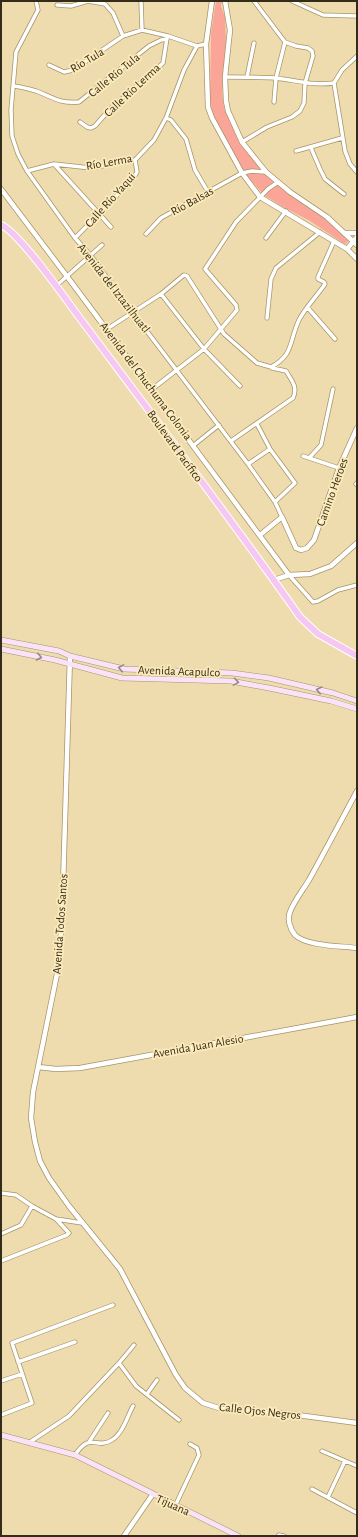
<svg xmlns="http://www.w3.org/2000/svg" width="358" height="1537" font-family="'Alegreya Sans',sans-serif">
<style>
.green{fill:#faa598}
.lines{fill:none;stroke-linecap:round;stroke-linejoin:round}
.minor-casing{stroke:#a69568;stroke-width:5}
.tertiary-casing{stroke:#a69568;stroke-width:6}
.secondary-casing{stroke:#a69568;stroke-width:6}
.primary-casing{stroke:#fff;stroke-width:8}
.minor{stroke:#fff;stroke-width:3.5}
.tertiary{stroke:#fff;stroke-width:4.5}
.secondary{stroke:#fae3f8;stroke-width:5}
.primary{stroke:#f5c7f2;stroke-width:6}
.oneway{stroke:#968888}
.labels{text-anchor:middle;stroke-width:3.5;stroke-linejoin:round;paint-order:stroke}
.street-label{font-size:12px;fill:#332c19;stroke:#fceaba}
</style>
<rect width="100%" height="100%" fill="#efdcae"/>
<!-- green -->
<path class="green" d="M216,1H222L221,6L225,17L226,42L222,92L224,108L239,143L273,182L316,212L349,239L346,244L343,243L310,221L283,207L264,195L247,176L233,154L212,112L210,97L211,33Z"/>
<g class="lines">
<defs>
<path id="minor" d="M36,1L38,10L16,52L11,110L12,136L18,154L27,171L75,238L91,256L133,313L248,464L275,502L282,517
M88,1L105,4L113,13L123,36
M141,1L142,30
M292,1L323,15L357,16
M57,5L71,6L88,1
M49,65L64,72L73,70L123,36L142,30L168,36L197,46L206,44
M225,77C242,77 259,77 275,78C295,80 314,86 334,83L342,70L357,56
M247,77L254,43
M334,83L345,151L350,164L357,172
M14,86C21,87 29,89 36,91C53,97 59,104 79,102L149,46L161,40L167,39
M274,102L276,78L285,42
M166,118L171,120L186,139L195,170L208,192
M80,122L87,127L91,128L95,126L109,110L152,73L163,63L167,38
M242,142L267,127L292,117L300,111L304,103L305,83L313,56L312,51L308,48L296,46L285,42L254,1
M311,148L320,169L325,179L344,194
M296,151L342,138
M54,164L111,227
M27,171L54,164L91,168L135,160L154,140L166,118L184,70L197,46
M146,234L161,218L242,173L252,171L266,172
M75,238L133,179L137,172L135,160
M266,238L286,211
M56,286L102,245
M161,294L204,349L240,386
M308,308L335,339
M267,318L271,279L276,268L320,232
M107,329L161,294L184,275L187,276L224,334L257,363L271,367C294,355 289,341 299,320C305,308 317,296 325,284L324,282L318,279V277L334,241
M151,390L204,349L237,310L236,305L205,269L236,222L268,189L278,182
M257,424L270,449L295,483L275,502
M231,441L293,398C298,387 292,381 286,371L272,368
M194,445L219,425
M303,456L339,468
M310,457L321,445L333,389
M248,464L270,449
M356,484L357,483
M289,575L313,602L318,601L338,590L357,585
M1,1193L16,1195L32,1206L56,1219L69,1233L67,1235L1,1261
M56,1219L82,1223
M1,1234L21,1225L32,1206
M18,1362L75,1342
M119,1363L136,1386L179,1420
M1,1381L22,1374
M147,1394L157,1380
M1,1415L32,1403L12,1343L113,1305
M30,1442L69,1416L119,1363L134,1345
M89,1442L108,1413
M322,1451L357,1466
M75,1455C91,1431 96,1450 112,1440C123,1433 127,1417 133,1406
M312,1489L357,1513
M328,1497L345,1461
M176,1504L199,1455L197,1448L190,1444
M278,1536L279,1535L284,1536"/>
<path id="tertiary" d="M212,1L206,44L208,107L212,118L242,173L260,197L347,249L357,259
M225,1L230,30L225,77L226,101L228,111L242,142L266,172L290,192L327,217L357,245
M1,189C98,317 194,446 289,575
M346,233H357
M347,249L357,237
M260,535L282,517L296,548L301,550L307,548L314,540L339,468L357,428
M274,580L289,575L310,574L331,566L357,543
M70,656L62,920L58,969L33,1092L31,1118L35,1142L40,1161L49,1178L69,1206L120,1269L176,1375L185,1388L203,1403L222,1409L290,1414L357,1423
M357,791C341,821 325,851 309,880C303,890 294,901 290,912C287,919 290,929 295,935C306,946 341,946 357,948
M38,1067L56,1069L80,1068L357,1017
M124,1536L153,1494"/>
<path id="secondary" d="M1,640L59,651L70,656L124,669L232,673L269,678L333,693L357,701
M1,649L55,660L122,678L231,681L269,688L331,701L357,709
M1,1435L75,1455L238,1536"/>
<path id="primary" d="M1,225C19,232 65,298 79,317C153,416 228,515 300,617L318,634L357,656"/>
</defs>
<!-- minor casing -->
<use href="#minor" class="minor-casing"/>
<!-- tertiary casing -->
<use href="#tertiary" class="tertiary-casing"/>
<!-- secondary casing -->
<use href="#secondary" class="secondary-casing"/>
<!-- primary casing -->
<use href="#primary" class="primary-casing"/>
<!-- minor -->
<use href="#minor" class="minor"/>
<!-- tertiary -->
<use href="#tertiary" class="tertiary"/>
<!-- secondary -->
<use href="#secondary" class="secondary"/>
<!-- primary -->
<use href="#primary" class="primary"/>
</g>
<!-- one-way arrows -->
<defs><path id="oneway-chevron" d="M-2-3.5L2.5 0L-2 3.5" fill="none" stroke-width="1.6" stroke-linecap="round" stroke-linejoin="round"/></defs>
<g class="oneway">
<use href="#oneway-chevron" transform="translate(39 657) rotate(12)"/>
<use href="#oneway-chevron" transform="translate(121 668) rotate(-170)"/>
<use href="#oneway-chevron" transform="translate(236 682) rotate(9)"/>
<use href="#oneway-chevron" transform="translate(319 690) rotate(-167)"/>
</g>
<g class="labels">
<!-- street labels -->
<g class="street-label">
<text transform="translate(87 60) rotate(-31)" y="4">Río Tula</text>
<text transform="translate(114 75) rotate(-39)" y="4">Calle Río Tula</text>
<text transform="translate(132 90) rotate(-43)" y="4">Calle Río Lerma</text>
<text transform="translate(109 162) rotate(-10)" y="4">Río Lerma</text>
<text transform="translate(110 200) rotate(-48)" y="4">Calle Río Yaqui</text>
<text transform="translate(192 201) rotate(-29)" y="4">Río Balsas</text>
<text transform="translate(114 288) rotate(52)" y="4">Avenida del Iztazilhuatl</text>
<text transform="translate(146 381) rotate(53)" y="4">Avenida del Chuchuma Colonia</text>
<text transform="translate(175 446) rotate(54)" y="4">Boulevard Pacífico</text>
<text transform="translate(332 492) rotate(-70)" y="4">Camino Heroes</text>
<text transform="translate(179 671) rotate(2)" y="4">Avenida Acapulco</text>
<text transform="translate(60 924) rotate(-86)" y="4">Avenida Todos Santos</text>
<text transform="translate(198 1046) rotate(-10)" y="4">Avenida Juan Alesio</text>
<text transform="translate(260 1411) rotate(6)" y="4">Calle Ojos Negros</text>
<text transform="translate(173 1505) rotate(24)" y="4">Tijuana</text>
</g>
</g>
<!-- border -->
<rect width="358" height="1537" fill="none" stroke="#332c19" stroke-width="4"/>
</svg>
